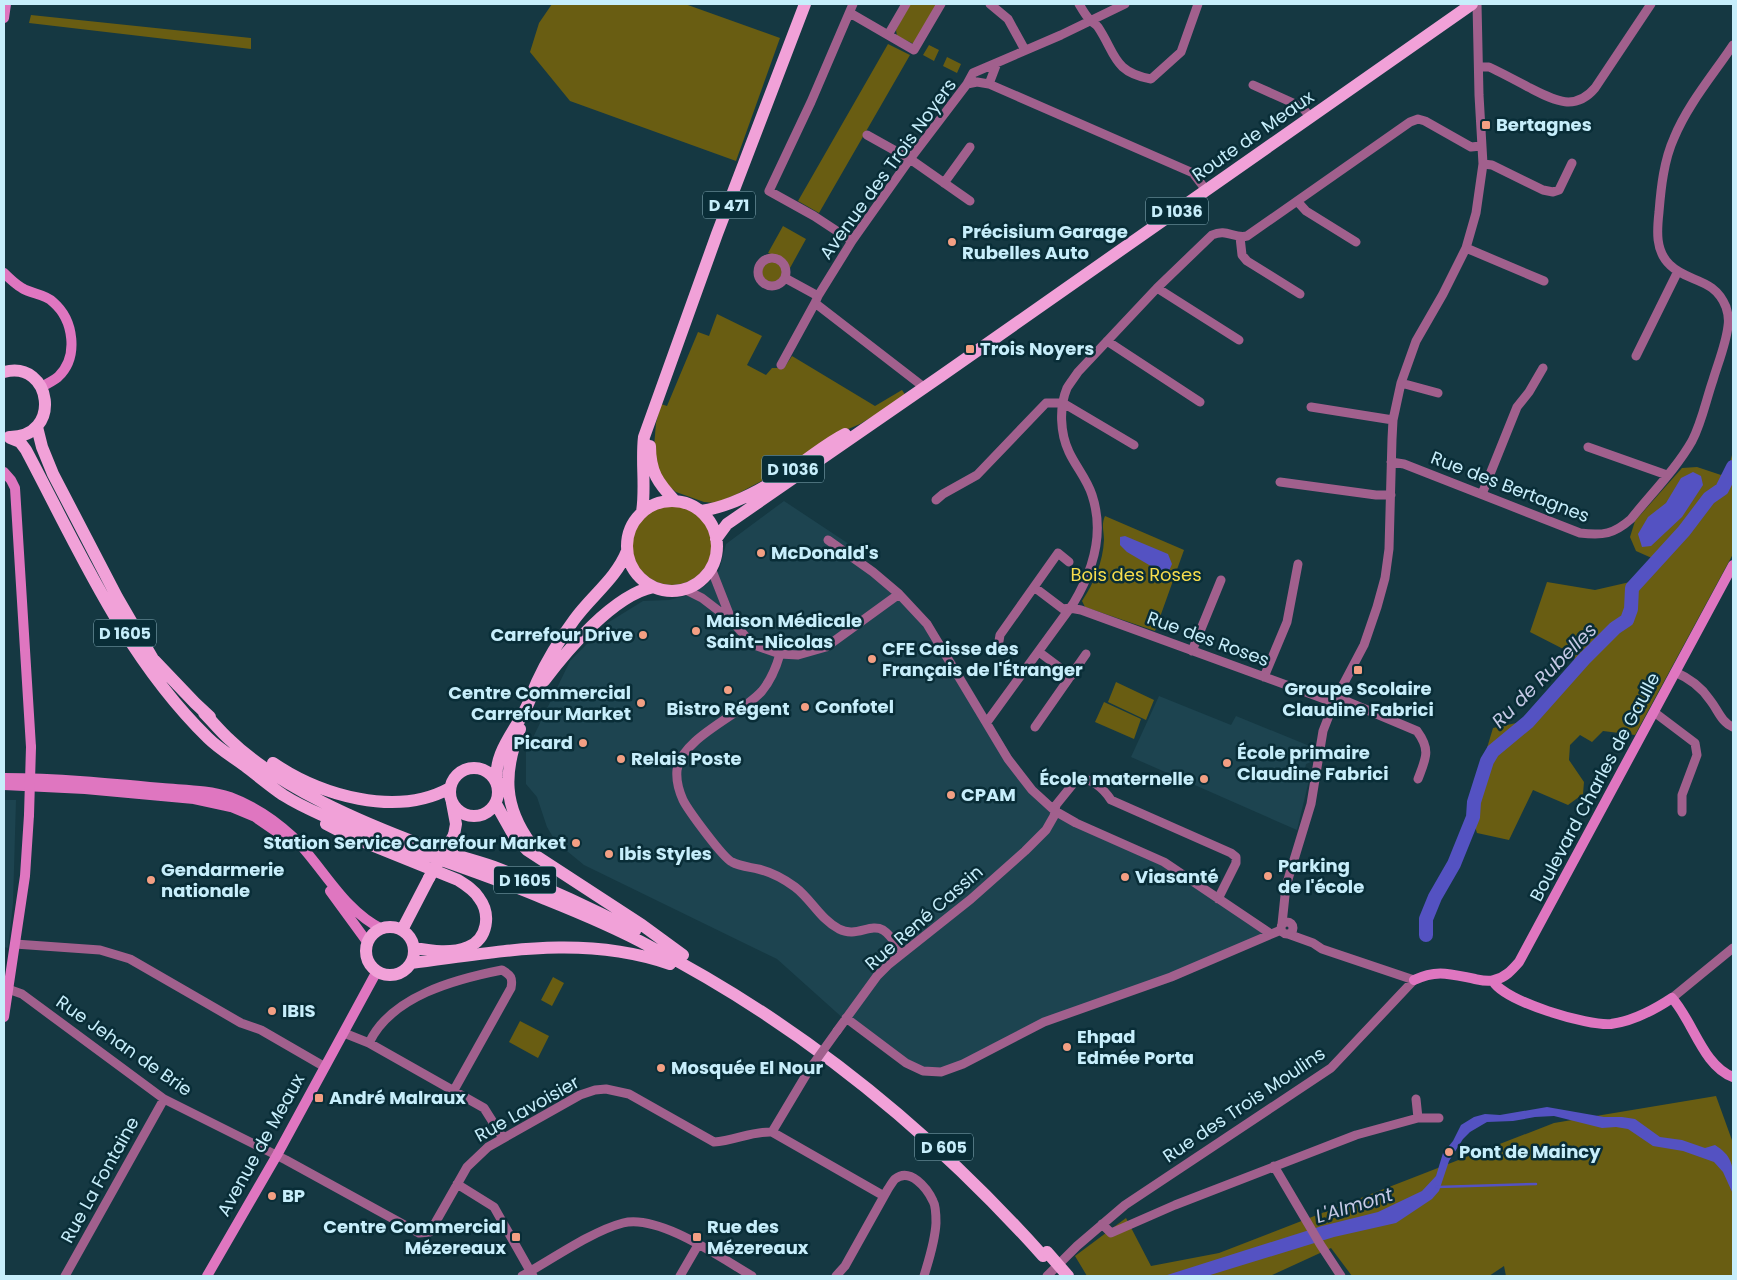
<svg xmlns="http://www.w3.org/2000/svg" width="1737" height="1280" font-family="Poppins,sans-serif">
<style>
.built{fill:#1d4450}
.green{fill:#695d12}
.water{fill:#5452c2}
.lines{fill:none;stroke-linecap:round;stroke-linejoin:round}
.stream{stroke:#5452c2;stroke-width:2.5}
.river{stroke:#5452c2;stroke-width:14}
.street{stroke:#a1608d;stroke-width:9}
.secondary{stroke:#df76c0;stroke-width:10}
.primary{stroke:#f1a1d8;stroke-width:12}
.street-bridge{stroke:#a1608d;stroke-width:9}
.secondary-bridge{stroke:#df76c0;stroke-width:10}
.primary-bridge{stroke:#f1a1d8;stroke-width:12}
.poi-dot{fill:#f39f83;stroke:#092d37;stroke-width:2}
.labels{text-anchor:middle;stroke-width:5;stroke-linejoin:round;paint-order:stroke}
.shield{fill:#092d37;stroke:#8eb4c0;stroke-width:1}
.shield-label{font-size:16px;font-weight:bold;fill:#c7eefb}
.poi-label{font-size:18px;font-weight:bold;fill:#c7eefb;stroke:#092d37;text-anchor:start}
.street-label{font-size:18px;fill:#c7eefb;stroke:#092d37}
.park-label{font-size:18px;fill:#f6dd4c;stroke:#092d37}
.water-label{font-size:19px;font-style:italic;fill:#c5c9e6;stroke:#092d37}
</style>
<rect width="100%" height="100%" fill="#153842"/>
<!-- built -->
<path class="built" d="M784,501L864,554L867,564L925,616L948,649L1010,754L1026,776L1054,808L1165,861L1274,932L1209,965L1171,982L1056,1019L962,1066L922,1073L845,1020L777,959L584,865L556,842L547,827L537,797L526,784V752L570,661L609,622L643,601L669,600L685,596L705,586L719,571L726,544Z
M1159,696L1231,725L1236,716L1312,747L1311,762L1306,764L1305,769L1311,772L1297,830L1131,757Z
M4,800H16L13,903L8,948L4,947Z"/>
<!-- green -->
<path class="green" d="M552,4H685L780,38L736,161L570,101L530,52L539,23Z
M910,4H938L914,44L897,36L896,30Z
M31,15L251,38V49L29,23Z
M888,44L910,55L819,213L798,201Z
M929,45L939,50L934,61L923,55Z
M947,57L961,64L957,73L943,66Z
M783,226L806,239L790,268L783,259L768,253Z
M762 272a10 10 0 1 1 20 0a10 10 0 1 1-20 0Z
M717,314L762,336L747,365L766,375L772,368H784L792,356L875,406L902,390L906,396L860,424L846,430L788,467L737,494L716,503L704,502L676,492L665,483L657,466L654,447L656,423L661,404L667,406L698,332L709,336Z
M1733,451V554L1635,735L1603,731L1592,742L1580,735L1570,745L1569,760L1584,782L1583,794L1568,805L1533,790L1509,840L1477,833L1469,808L1493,728L1521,722L1573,665L1575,655L1530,632L1547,582L1595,590L1630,582L1654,559L1636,551L1630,537L1635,521L1682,468L1697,467L1721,475L1729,467Z
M632 545a40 40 0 1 1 80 0a40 40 0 1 1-80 0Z
M1105,516L1184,550L1155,631L1085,607L1082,601C1094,583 1103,562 1104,540C1104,531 1101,525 1105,516Z
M1116,682L1154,700L1146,720L1108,702Z
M1104,702L1141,719L1134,739L1095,722Z
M553,977L564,983L552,1006L541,1000Z
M520,1021L549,1036L538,1058L509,1042Z
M1716,1096L1733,1143V1276H1506L1504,1266L1489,1276H1352L1331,1248L1270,1276H1087L1075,1256L1126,1218L1151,1266L1219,1253L1554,1123Z"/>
<!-- water -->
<path class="water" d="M1693,472L1701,476L1703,485L1682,517L1651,546L1642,547L1638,534L1648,517L1666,503L1681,478Z
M1125,536L1168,554L1172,564L1169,571L1161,572L1127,552L1120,545V537Z
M1547,1107L1604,1117H1622L1635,1119L1660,1137L1682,1140L1705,1148L1715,1145C1736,1158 1733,1171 1733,1194L1723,1172L1714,1162L1683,1151L1653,1146L1628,1129L1616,1127L1602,1128L1554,1116L1535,1117L1513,1121L1487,1122L1470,1132L1463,1139L1449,1161L1439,1191L1432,1199L1396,1223L1334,1237L1207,1276H1164L1322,1226L1378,1212L1422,1191L1436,1176L1443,1153L1453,1141L1461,1125L1474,1117L1485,1114L1500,1115Z"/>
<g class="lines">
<!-- stream -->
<path class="stream" d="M1437,1187L1536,1184"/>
<!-- river -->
<path class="river" d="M1426,935V919L1435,897L1454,864L1473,817L1474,802L1487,761L1493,751L1528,722L1584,659L1615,628L1627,620L1631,609L1632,588L1684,531L1709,498L1722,489L1733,467"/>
<!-- street -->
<path class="street" d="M906,4L888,35L914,50L941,4
M990,4L1008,19L1025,50
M1079,4C1082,9 1085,15 1090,20C1093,23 1096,24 1098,27C1116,54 1113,72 1151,79L1181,52L1198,4
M850,13L888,35
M1479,67H1489C1502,73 1515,80 1528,87C1552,99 1574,113 1595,88L1651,4
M967,84L977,82L989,84L1193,173L1206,190
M989,84L997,63
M1253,85L1302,107L1311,118
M867,135L910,159L970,201
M1483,164L1492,165L1543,190L1553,192L1559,190L1572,163
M944,183L970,147
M1297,201L1306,211L1356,242
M1240,237L1242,255L1247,261L1300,294
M852,241L814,216L769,191L811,102L853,4
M1466,248L1544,281
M758 272a14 14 0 1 1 28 0a14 14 0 1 1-28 0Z
M785,278L818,296
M1157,288L1239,340
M1107,341L1200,402
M1636,356L1678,271
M781,365L815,303
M1401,383L1438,393
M925,388L815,303L818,296L852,241L910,159L967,84L973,73L1061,35L1125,4
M1063,403L1134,445
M1311,407L1393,420
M1588,447L1667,475
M1391,462L1404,464L1580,533C1603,536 1614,534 1631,519C1651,494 1676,469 1692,441C1702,422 1706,400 1713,380C1718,363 1726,344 1728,326C1729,320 1728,313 1726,307C1714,277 1688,283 1670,265C1655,251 1657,230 1659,212C1661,187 1664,160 1674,138C1688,104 1713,75 1733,45
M1280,482L1376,495H1391
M1482,494L1517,407L1529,392L1543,368
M936,500L943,494L977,475L1046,403H1063
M828,540L873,572L899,594L927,624L1008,759L1032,790L1055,811L1076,823L1164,862L1271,934
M711,568L731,619
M1034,587L1063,609L1070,608L1081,610L1330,701L1341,699L1417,731C1431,750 1426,758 1418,779
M684,589L702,598L732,621L746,637L757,646L780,654L798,655L826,647L899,594
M998,647L1000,635L1058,553L1069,562
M1192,651L1221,580
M1039,652L1071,676
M780,654C776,668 771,680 762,691C741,715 682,737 677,770C676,780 679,791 683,800C688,810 723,858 732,862C739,866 749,867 758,869C771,872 784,879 795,887C811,899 821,920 839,929C856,938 870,923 883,930C891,935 897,946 903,953
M1675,672C1689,678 1702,688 1710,700C1718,710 1721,722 1733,727
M1264,677L1287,622L1298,564
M1654,712L1695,743L1697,755L1682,795V812
M987,722L1073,604C1093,571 1105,534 1092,495C1087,479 1076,467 1069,452C1060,433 1059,407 1067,388C1070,383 1074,378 1078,372L1157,288L1212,235C1227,228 1233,239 1247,236L1410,122L1418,119L1425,121L1471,147L1481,146
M1035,727L1086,654
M1281 928a6 6 0 1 1 12 0a6 6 0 1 1-12 0Z
M1282,924L1286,886L1311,804L1323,731L1335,700L1364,645L1377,607L1385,578L1389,549L1392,439L1393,420L1401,383L1416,341L1443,294L1466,248L1476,213L1483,164L1479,95L1477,4
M15,944L100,950L130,959L241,1023L261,1030L325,1067
M8,989L22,994L164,1099L286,1160L419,1233L430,1232L467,1167L488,1147L580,1095L595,1090L606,1089L629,1094L714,1142C734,1141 752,1131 772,1132L884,1196
M1672,998L1733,948
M846,1018L906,1063L923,1071L941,1072L963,1064L1044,1022L1171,977L1281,930
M837,1031L877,976L888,965L971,899L1025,851L1046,830L1054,816L1056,805L1077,779C1091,777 1104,789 1111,800L1231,853L1236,857V863L1218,899
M344,1033L369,1043L484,1108L503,1138
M369,1043C391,996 456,979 502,970C511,975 513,978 511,988L454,1090
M1416,1099L1418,1118
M772,1132L809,1070
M1274,1166L1320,1244L1341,1276
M457,1184L494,1207L533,1276
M1102,1224L1111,1233L1175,1205L1356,1135L1418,1118H1439
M65,1276L164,1099
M522,1276C551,1260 592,1231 623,1223C659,1214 721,1258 752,1276
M680,1276L698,1245
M836,1276L845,1266L888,1189C890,1186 893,1181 895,1179C910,1167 927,1188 933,1201C936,1206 936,1217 936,1223C935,1242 929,1259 924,1276
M1047,1276L1077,1246L1125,1205L1331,1068L1414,980L1322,949L1313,943L1288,934"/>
<!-- secondary -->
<path class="secondary" d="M4,18L6,4
M4,273C9,278 15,284 22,288C31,294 45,294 53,302C74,320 79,357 58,377C53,381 47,384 41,387
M4,472L11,480L15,488L31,747
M4,778C57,778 110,783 162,788C184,790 209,790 230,797C254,806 274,819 293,837C323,867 343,910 382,929
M4,785L85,789L194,799L231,807L255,817L281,835
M330,891L368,943
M1414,980C1437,969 1450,974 1475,979C1480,980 1488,982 1494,980C1505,978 1512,970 1519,962L1733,565
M1493,981C1505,1002 1588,1026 1611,1024C1634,1021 1654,1010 1672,998C1693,1021 1703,1066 1733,1077
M4,1017L25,876L29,815
M207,1276L277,1155L377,971"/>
<!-- primary -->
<path class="primary" d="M4,372C52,359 63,438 9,437
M37,427L42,447L53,474L117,597L153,659L195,703L210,717
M10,438L20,442L26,450C79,550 125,657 208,738C219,749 233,757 245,766C258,776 270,786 283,795C307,810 336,821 362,831C423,855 485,873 545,899C580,913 616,928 649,946C798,1023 931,1131 1043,1256
M650,446C650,472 658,483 675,501
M627 546a45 45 0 1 1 90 0a45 45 0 1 1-90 0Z
M701,511C733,506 765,488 791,470C810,458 825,444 845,434
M642,512C646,487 641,462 644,437L717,234L805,4
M716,539L727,524L941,376L1472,4
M544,681C567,650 614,595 653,587
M204,713C213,722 221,732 230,740C280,788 361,822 425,846C448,854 472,859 494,867C543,886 589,907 635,931
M520,729C503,772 503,806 531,844
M273,763C320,795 396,818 450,788
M450 792a24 24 0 1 1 48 0a24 24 0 1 1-48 0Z
M497,783C493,754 513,734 525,710C530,701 533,691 537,682C547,660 560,639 574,620C591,596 616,579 627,551
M452,803L456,824L454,835
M496,804L514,836L527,850L642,925L683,955
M326,824L349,836L458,880C466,885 474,890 479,898C491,914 488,939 468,947C451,954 432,951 414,948
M366 951a24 24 0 1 1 48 0a24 24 0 1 1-48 0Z
M402,930L429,878
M411,963C500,952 582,934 670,964"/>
<!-- street-bridge -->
<path class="street-bridge" d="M809,1070L837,1031"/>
<!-- secondary-bridge -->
<path class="secondary-bridge" d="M29,815L31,747"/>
<!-- primary-bridge -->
<path class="primary-bridge" d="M429,878L454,835
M1047,1252L1068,1276"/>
</g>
<!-- markers -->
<g class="poi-dot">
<rect x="1481" y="120" width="10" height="10" rx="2.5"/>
<circle cx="952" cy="242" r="5"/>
<rect x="965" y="344" width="10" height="10" rx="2.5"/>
<circle cx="761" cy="553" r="5"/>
<circle cx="696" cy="631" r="5"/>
<circle cx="643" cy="635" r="5"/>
<circle cx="872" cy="659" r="5"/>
<rect x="1353" y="665" width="10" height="10" rx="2.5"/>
<circle cx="728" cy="690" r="5"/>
<circle cx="641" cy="703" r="5"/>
<circle cx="805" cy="707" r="5"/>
<circle cx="583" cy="743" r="5"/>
<circle cx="621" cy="759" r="5"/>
<circle cx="1227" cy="763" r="5"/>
<circle cx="1204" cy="779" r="5"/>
<circle cx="951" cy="795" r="5"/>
<circle cx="576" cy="843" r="5"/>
<circle cx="609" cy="854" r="5"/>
<circle cx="1268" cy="876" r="5"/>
<circle cx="1125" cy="877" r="5"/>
<circle cx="151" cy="880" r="5"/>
<circle cx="272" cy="1011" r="5"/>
<circle cx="1067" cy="1047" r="5"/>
<circle cx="661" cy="1068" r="5"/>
<rect x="314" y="1093" width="10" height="10" rx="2.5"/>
<circle cx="1449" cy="1152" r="5"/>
<circle cx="272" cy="1196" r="5"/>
<rect x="511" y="1232" width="10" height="10" rx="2.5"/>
<rect x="692" y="1232" width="10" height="10" rx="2.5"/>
</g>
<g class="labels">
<!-- shield labels -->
<g class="shield">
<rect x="703" y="191.5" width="52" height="27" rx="4"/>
<rect x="1146" y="197.5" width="62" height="27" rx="4"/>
<rect x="762" y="455.5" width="62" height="27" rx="4"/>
<rect x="94" y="619.5" width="62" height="27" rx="4"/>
<rect x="494" y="866.5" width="62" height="27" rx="4"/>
<rect x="915" y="1133.5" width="58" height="27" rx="4"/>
</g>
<g class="shield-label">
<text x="729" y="211">D 471</text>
<text x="1177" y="217">D 1036</text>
<text x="793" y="475">D 1036</text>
<text x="125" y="639">D 1605</text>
<text x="525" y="886">D 1605</text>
<text x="944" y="1153">D 605</text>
</g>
<!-- poi labels -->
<g class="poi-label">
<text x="1496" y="131">Bertagnes</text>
<text x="962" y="238">Précisium Garage<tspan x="962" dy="21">Rubelles Auto</tspan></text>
<text x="980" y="355">Trois Noyers</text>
<text x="771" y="559">McDonald's</text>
<text x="706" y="627">Maison Médicale<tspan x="706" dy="21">Saint-Nicolas</tspan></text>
<text x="633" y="641" text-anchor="end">Carrefour Drive</text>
<text x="882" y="655">CFE Caisse des<tspan x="882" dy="21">Français de l'Étranger</tspan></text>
<text x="1358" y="695" text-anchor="middle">Groupe Scolaire<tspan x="1358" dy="21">Claudine Fabrici</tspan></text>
<text x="631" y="699" text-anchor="end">Centre Commercial<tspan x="631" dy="21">Carrefour Market</tspan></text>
<text x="815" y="713">Confotel</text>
<text x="728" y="715" text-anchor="middle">Bistro Régent</text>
<text x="573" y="749" text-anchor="end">Picard</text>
<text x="1237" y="759">École primaire<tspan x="1237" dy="21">Claudine Fabrici</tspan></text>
<text x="631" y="765">Relais Poste</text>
<text x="1194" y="785" text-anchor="end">École maternelle</text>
<text x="961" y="801">CPAM</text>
<text x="566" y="849" text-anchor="end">Station Service Carrefour Market</text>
<text x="619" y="860">Ibis Styles</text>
<text x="1278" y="872">Parking<tspan x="1278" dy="21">de l'école</tspan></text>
<text x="161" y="876">Gendarmerie<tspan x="161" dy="21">nationale</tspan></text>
<text x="1135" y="883">Viasanté</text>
<text x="282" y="1017">IBIS</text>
<text x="1077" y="1043">Ehpad<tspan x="1077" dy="21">Edmée Porta</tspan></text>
<text x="671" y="1074">Mosquée El Nour</text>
<text x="329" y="1104">André Malraux</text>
<text x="1459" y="1158">Pont de Maincy</text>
<text x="282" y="1202">BP</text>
<text x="506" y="1233" text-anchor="end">Centre Commercial<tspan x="506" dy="21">Mézereaux</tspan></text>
<text x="707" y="1233">Rue des<tspan x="707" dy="21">Mézereaux</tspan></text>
</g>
<!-- street labels -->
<g class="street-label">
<text transform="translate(1253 136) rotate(-35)" y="6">Route de Meaux</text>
<text transform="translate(888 169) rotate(-54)" y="6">Avenue des Trois Noyers</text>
<text transform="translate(1510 487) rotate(21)" y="6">Rue des Bertagnes</text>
<text transform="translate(1208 639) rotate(20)" y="6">Rue des Roses</text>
<text transform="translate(1595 787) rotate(-62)" y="6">Boulevard Charles de Gaulle</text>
<text transform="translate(924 918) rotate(-41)" y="6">Rue René Cassin</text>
<text transform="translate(124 1046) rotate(35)" y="6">Rue Jehan de Brie</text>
<text transform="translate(1244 1105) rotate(-34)" y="6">Rue des Trois Moulins</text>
<text transform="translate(527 1109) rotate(-29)" y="6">Rue Lavoisier</text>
<text transform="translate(261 1145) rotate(-61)" y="6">Avenue de Meaux</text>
<text transform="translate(100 1180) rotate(-61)" y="6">Rue La Fontaine</text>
</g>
<!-- park labels -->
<g class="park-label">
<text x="1136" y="581">Bois des Roses</text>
</g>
<!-- water labels -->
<g class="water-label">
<text transform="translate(1544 675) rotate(-45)" y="7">Ru de Rubelles</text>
<text transform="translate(1354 1205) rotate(-17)" y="7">L'Almont</text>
</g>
</g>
<!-- border -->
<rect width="1737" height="1280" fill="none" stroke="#c7eefb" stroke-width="10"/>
</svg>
